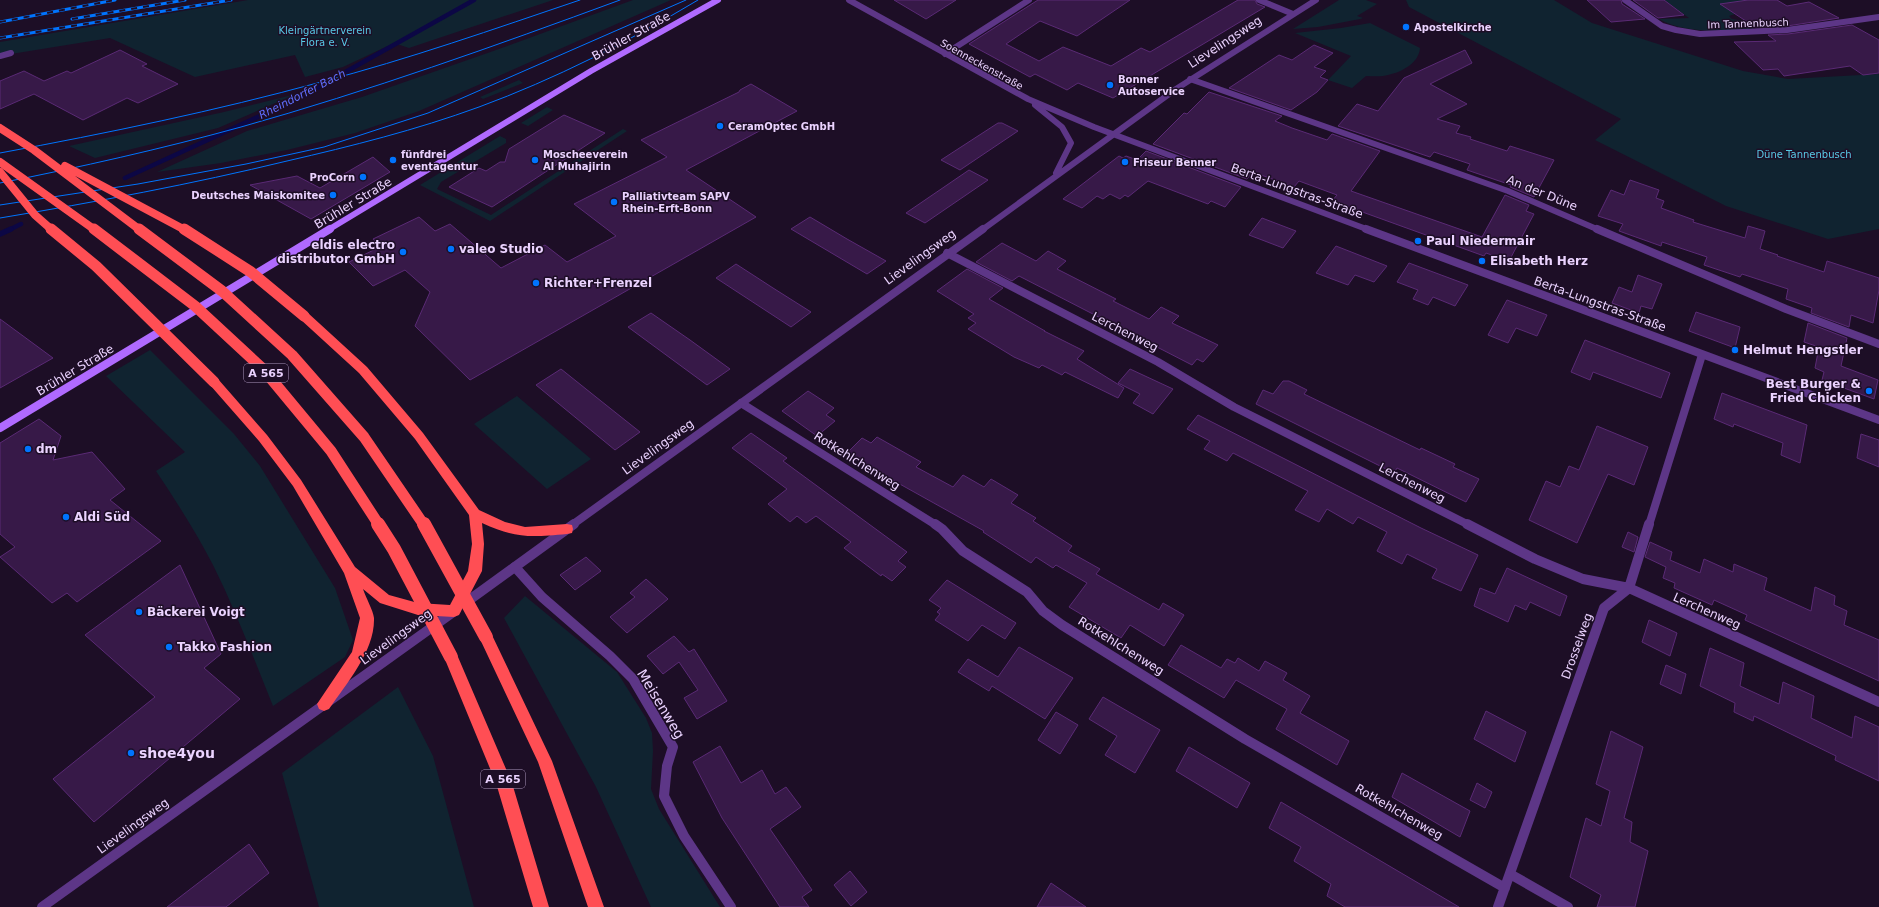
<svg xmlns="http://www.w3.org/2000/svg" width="1879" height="907" font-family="'DejaVu Sans',sans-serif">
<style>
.green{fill:#102330}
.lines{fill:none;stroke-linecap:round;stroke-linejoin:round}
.stream-far1{stroke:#0c0745;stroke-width:4.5}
.stream{stroke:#0c0745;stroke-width:5.5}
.building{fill:#371948;stroke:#5a2a75}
.service{stroke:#5d3687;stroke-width:6}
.minor-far2{stroke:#5d3687;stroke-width:6}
.minor-far1{stroke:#5d3687;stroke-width:8}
.minor{stroke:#5d3687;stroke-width:10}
.tertiary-far2{stroke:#5d3687;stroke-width:6}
.tertiary-far1{stroke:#5d3687;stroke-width:8}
.tertiary{stroke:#5d3687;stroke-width:10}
.secondary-far1{stroke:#b06aff;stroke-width:6}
.secondary{stroke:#b06aff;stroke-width:8}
.motorway{fill:#ff4e54;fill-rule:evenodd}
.tram{stroke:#0074fe;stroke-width:1}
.rail-casing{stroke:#0074fe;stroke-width:3}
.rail{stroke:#1d0e26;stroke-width:2;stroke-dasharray:6;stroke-linecap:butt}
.motorway-bridge-far2{stroke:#ff4e54;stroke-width:8}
.motorway-bridge-far1{stroke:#ff4e54;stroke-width:11}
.motorway-bridge{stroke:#ff4e54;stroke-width:14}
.poi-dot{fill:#0074fe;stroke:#1d0e26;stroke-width:1.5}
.labels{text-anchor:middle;stroke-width:3;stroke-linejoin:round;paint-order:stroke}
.far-street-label{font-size:10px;fill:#ebd3ff;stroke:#1d0e26}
.far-poi-label{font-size:10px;font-weight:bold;fill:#ebd3ff;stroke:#1d0e26;text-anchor:start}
.far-park-label{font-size:10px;fill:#58cae6;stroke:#1d0e26}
.far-water-label{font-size:11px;font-style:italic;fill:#616fff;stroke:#1d0e26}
.shield{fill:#1d0e26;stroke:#ad98be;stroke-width:1}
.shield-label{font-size:11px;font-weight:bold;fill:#ebd3ff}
.street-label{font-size:12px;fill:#ebd3ff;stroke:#1d0e26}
.poi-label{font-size:12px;font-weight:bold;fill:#ebd3ff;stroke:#1d0e26;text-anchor:start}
.near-street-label{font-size:14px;fill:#ebd3ff;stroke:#1d0e26}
.near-poi-label{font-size:14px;font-weight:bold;fill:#ebd3ff;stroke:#1d0e26;text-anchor:start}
</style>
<rect width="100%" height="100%" fill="#1d0e26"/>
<!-- green -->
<path class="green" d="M248,0H553L409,48L394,43L343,67L305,77L295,55L195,77L110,38L11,54H0V42Z
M633,0H671L419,111L355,133L287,150L221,163L157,172L247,131L362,97L499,49Z
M1339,0H1366L1377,4L1357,16L1363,18L1360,19L1318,27L1293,29Z
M1406,0H1554L1592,23L1743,71L1788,79L1879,74V229L1828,239L1726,206L1595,140L1621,119L1409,7Z
M1664,0H1748L1735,14L1729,16L1732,19L1744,21L1754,29C1722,30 1688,35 1659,19L1689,18Z
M1370,23L1420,48C1419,63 1402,72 1388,75C1382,77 1373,76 1366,76L1352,88L1328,80L1351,56L1295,33L1341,28Z
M519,80L523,83L483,99L480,97Z
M296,94L218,128L95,158L69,146L224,112Z
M547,107L553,110L528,126L521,123Z
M623,129L627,131L490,221L420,185L500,136L506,139V143L441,182L437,189L491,215Z
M150,350L234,434L260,466L335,588L353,640L345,657L273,706C254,659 236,611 213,565C196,532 176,501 156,471L185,452L106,376Z
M517,396L591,459L547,489L474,424Z
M525,596L617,672L646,718L652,733L653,751L651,789L659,809L720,907H651L596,787L504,618Z
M398,687L433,756L474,907H319L282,773Z"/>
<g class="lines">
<!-- stream-far1 -->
<path class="stream-far1" d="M125,178L299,98L474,0
M9,230L21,224"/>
<!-- stream -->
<path class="stream" d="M0,234L11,229"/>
</g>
<!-- building -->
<path class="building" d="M894,0H956L926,19Z
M1038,0H1130L1077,36L1040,21L1006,44L1039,61L1063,47L1111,66L1141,48L1150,52L1238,0H1255L1257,4L1265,7L1113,98L1078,83L1067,90L1035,74L1030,77L969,44Z
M1587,0H1621L1622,4L1645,19L1611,22Z
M1633,0H1664L1684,15L1658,18Z
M1748,0H1777L1787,6L1809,2L1839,18L1787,26L1755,27L1720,4Z
M1852,25L1879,40V73L1863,75L1850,66L1784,76L1778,69L1763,70L1734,42L1776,41L1768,35L1788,34Z
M1314,45L1333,53L1314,67L1326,71L1320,77L1328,80L1317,92L1291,110L1229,88L1279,55L1292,60Z
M120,50L147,64L142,66L178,84L138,103L127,98L83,120L34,94L0,109V81L24,71L44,81L67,71L71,73Z
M1465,50L1472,63L1430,84L1467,104L1437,119L1460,126L1456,133L1471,137L1470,139L1507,151L1510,146L1554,160L1534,197L1510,187L1511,185L1467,170L1470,164L1434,152L1430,157L1338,126L1357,104L1378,111L1404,78Z
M751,84L797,111L686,170L756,217L470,380L415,326L430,292L405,270L373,286L349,262L380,247L373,239L419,217L435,231L450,224L501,268L545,245L567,262L616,236L574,204L667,157L641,140L739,92L740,90Z
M1209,92L1282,116L1275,121L1292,128L1327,140L1332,134L1380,151L1351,191L1482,237L1505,195L1529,205L1526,211L1534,214L1509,261L1486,253L1484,256L1332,201L1337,195L1299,181L1294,187L1253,172L1247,179L1153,144L1184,113L1187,114Z
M564,115L605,133L492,207L449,187L479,168L486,171L500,162H505L509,149Z
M998,123H1002L1018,131L960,170L941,160Z
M1146,151L1241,187L1225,207L1211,201L1208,204L1148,181L1128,197L1125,195L1120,199L1110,194L1103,199L1097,196L1082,208L1063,199L1119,156L1123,158L1126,156L1137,160Z
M373,157L390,172L311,219L250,185L297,176L320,188Z
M969,170L988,180L925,223L906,213Z
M1630,180L1659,190L1656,198L1664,201L1661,208L1694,220L1693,222L1745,238L1748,226L1765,231L1760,249L1778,255L1777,256L1824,272L1827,261L1879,278V290L1873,323L1851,315L1849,327L1811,313L1812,308L1786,299L1788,289L1742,274L1740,277L1704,265L1707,257L1662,242L1661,246L1619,231L1623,224L1598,216L1611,190L1624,195Z
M810,217L847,239L886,261L867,274L791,229Z
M1262,218L1296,231L1283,248L1249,235Z
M1002,243L1036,261L1048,251L1066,261L1057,269L1116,299L1113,301L1149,319L1161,307L1179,316L1172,323L1218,345L1203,362L1197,359L1192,365L1019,276L1012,281L976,262Z
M1336,246L1387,266L1374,282L1355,275L1348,285L1316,273Z
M1409,263L1468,285L1455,306L1433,297L1428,305L1413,299L1418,290L1397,282Z
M736,264L773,288L811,312L791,327L716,278Z
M967,269L1003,288L989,299L1045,331H1044L1084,351L1077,359L1124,388L1118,398L1065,372L1062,375L1042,365L1039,368L1014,357L968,329L976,323L968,318L974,314L937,291Z
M1638,275L1662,284L1652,309L1641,306L1639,313L1612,303L1619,287L1632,292Z
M1507,300L1547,315L1537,336L1516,328L1508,343L1488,335Z
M1696,312L1740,327L1735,348L1689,331Z
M651,313L690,340L730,369L707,385L628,327Z
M0,319L53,358L0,388Z
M1808,323L1847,338L1841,366L1878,380L1874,399L1822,380L1824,372L1815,368L1819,347L1804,342Z
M1585,340L1670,373L1661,398L1593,372L1590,380L1571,372Z
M561,369L601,401L640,432L615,450L536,385Z
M1130,369L1173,389L1153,414L1133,403L1140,394L1118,383Z
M1283,381H1289L1307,390L1304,394L1420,450L1421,448L1455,464L1453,467L1479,479L1466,502L1397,468L1394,473L1256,404L1263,390L1273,394Z
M808,391L834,408L826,415L835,421L817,436L782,411Z
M1722,393L1807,425L1800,463L1781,455L1783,443L1734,424L1733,427L1714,419Z
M1198,415L1421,528L1478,555L1461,591L1432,578L1437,569L1407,554L1402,564L1377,551L1387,532L1358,517L1353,524L1327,509L1319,522L1295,510L1308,491L1233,453L1227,461L1204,449L1210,441L1187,429Z
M39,419L61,436L53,460L92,452L125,489L110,500L161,541L77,602L67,593L52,603L0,557L15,547L0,534V443Z
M1597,426L1648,447L1634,485L1608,474L1577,543L1529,520L1546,481L1560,487L1569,466L1579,470Z
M751,433L787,458L783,461L907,552L898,561L906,567L892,581L882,574L881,576L844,548L851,542L816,516L806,523L797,516L790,522L768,504L787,489L732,448Z
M1861,434L1879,440V467L1857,458Z
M877,437L921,462L916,467L953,487L963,475L984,487L991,479L1018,495L1011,503L1036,518L1033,521L1072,546L1068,551L1100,569L1096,574L1159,610L1163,603L1184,615L1164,646L1130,625L1121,638L1069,607L1087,583L1056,565L1053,568L1036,557L1031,563L983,532L984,531L846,454L862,438L871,443Z
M1628,532L1638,537L1634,552L1622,547Z
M1650,542L1672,552L1670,560L1700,573L1704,559L1733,572L1734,564L1767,578L1764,590L1811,611L1815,587L1835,596L1834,605L1847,611L1844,625L1879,640V681L1745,620L1747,615L1714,600L1712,605L1674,588L1675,583L1663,578L1666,567L1645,557Z
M586,557L601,571L575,590L560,575Z
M180,565L221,654L204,668L240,699L94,822L53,779L155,697L85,635Z
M1507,568L1567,596L1560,616L1530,602L1526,610L1515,605L1508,622L1474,606L1480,588L1495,594Z
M646,579L668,599L627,633L610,617L635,597L630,593Z
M947,580L1016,623L1005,639L982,625L968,641L935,620L940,614L937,612L941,608L929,600Z
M1649,620L1677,633L1670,656L1642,642Z
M674,636L689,652L694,649L727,701L697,719L684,698L698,690L679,662L663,674L647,656Z
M1181,645L1221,668L1227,659L1235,663L1238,658L1259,671L1265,661L1287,673L1283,680L1310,696L1300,713L1349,741L1337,765L1276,729L1287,709L1236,680L1224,698L1168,665Z
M1019,647L1073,678L1045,719L992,686L989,691L958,672L968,659L998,677Z
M1710,648L1744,663L1740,686L1779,704L1783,682L1814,696L1811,718L1852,738L1855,716L1879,727V781L1835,760L1836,756L1754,716L1753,721L1734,712L1735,703L1700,686Z
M1666,665L1686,674L1681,694L1660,684Z
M1103,697L1160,730L1135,773L1105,755L1117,736L1089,719Z
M1486,711L1526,732L1515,762L1474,739Z
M1056,712L1078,725L1060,754L1038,740Z
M1611,731L1643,747L1624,818L1632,822L1630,842L1648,851L1635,907H1597L1601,895L1570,877L1586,818L1601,826L1610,791L1596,784Z
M720,746L741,783L762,770L775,794L786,787L801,807L770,829L812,890L802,897L809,907H780L722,818L693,762Z
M1189,747L1250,783L1237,808L1176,771Z
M1402,773L1470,811L1460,837L1392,797Z
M1477,783L1492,792L1485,808L1470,800Z
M1281,802L1374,857L1459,907H1345L1327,896L1331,884L1294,861L1301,847L1269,828Z
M249,844L269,873L226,907H167Z
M850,871L867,892L851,906L834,885Z
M1051,883L1086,907H1037Z"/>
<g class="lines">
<!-- service -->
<path class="service" d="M945,54L1029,0
M0,56L11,53"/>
<!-- minor-far2 -->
<path class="minor-far2" d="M1259,0L1293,14
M1625,0L1662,26L1676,30L1700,34L1787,30L1879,17
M1190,79L1508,191L1599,230"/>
<!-- minor-far1 -->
<path class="minor-far1" d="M1597,229L1786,309L1879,344
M947,253L1158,362L1234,407L1469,525
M741,403L936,525
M1649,525L1702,355"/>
<!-- minor -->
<path class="minor" d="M935,524L942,529L963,551L1027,592L1043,611L1062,625L1245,739L1505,888
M1467,524L1535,559L1583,579L1629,588L1879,702
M515,567L542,597L610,656L633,679L673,747L667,766L664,796L684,836L731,907
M1510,874L1568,907
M1498,907L1604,608L1629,588L1649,524"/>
<!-- tertiary-far2 -->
<path class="tertiary-far2" d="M849,0L1028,99L1094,127L1369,230
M1035,105L1062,127L1071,143L1056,173
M982,230L1176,89L1316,0"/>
<!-- tertiary-far1 -->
<path class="tertiary-far1" d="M1366,229L1879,420
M572,525L983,229"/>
<!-- tertiary -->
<path class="tertiary" d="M465,603L574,524
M42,907L456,610"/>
<!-- secondary-far1 -->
<path class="secondary-far1" d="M328,230L591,71L718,0"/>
<!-- secondary -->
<path class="secondary" d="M0,428L330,229"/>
<!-- motorway -->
<path class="motorway" d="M304,312L308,313L367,367L423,433L479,510L505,522L525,527L567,524L572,525L573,529L572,533L567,534C531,537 517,539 482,523L484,544L482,571L459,615L454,617L418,615L380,603L363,589C366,598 373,610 374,618C375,651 346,684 329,709L324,711L319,709L317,704L352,652L360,618L344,573L293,486L259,441L210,385L208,382L210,379H218L267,435L301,480L355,567L389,595L418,603L450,605L468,571L472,544L469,515L415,439L359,373L300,319L299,316Z
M486,631L491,633L552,761L604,907H588L538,762L479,637L481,633Z
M451,651L456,653L458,657L512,783L549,907H533L496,783L444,657L446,653Z"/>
<!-- tram -->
<path class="tram" d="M0,153C108,133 215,111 321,82C409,59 494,29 580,0
M0,183C81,167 161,149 241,127C369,91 495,46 620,0
M0,205L138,184L246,164L324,147L428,113L686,0
M0,218C96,202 192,184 287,161C352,146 416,130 479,107C555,79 628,42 698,0"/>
<defs>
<path id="rail" d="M72,19L185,0
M0,22L115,0
M0,38L231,0"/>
</defs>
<!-- rail casing -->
<use href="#rail" class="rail-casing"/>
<!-- rail -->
<use href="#rail" class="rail"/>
<!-- motorway-bridge-far2 -->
<path class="motorway-bridge-far2" d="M0,128L34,150L140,230
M0,162L95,230
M65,166L185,230
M0,172L35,215L52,230"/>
<!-- motorway-bridge-far1 -->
<path class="motorway-bridge-far1" d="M51,229L96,266L214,382
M94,229L195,306L263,369L331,451L379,525
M139,229L222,291L292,355L364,437L424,525
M184,229L251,272L304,316"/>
<!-- motorway-bridge -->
<path class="motorway-bridge" d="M378,524L394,549L451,657
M424,524L486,637"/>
</g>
<!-- markers -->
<g class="poi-dot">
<circle cx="1406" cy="27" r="4"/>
<circle cx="1110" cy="85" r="4"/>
<circle cx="720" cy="126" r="4"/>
<circle cx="393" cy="160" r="4"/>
<circle cx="535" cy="160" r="4"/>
<circle cx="1125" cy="162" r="4"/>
<circle cx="363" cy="177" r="4"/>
<circle cx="333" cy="195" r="4"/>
<circle cx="614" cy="202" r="4"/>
<circle cx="1418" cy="241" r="4"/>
<circle cx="451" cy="249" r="4"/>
<circle cx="403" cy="252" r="4"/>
<circle cx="1482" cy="261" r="4"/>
<circle cx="536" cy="283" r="4"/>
<circle cx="1735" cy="350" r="4"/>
<circle cx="1869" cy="391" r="4"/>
<circle cx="28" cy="449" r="4"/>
<circle cx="66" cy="517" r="4"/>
<circle cx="139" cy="612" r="4"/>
<circle cx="169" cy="647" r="4"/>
<circle cx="131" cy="753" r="4"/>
</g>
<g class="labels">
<!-- far-street labels -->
<g class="far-street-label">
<text transform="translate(1748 23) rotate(-2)" y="4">Im Tannenbusch</text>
<text transform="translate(982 64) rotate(29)" y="4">Soenneckenstraße</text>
</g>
<!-- far-poi labels -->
<g class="far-poi-label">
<text x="1414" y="31">Apostelkirche</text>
<text x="1118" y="83">Bonner<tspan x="1118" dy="12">Autoservice</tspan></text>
<text x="728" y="130">CeramOptec GmbH</text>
<text x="401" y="158">fünfdrei<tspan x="401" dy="12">eventagentur</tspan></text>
<text x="543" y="158">Moscheeverein<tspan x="543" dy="12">Al Muhajirin</tspan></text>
<text x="1133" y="166">Friseur Benner</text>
<text x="355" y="181" text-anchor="end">ProCorn</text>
<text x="325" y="199" text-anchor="end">Deutsches Maiskomitee</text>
<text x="622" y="200">Palliativteam SAPV<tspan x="622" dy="12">Rhein-Erft-Bonn</tspan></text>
</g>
<!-- far-park labels -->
<g class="far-park-label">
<text x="325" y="34">Kleingärtnerverein<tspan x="325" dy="12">Flora e. V.</tspan></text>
<text x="1804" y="158">Düne Tannenbusch</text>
</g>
<!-- far-water labels -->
<g class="far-water-label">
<text transform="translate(302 94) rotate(-27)" y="4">Rheindorfer Bach</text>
</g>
<!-- shield labels -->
<g class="shield">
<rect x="244" y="364" width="44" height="18" rx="3"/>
<rect x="481" y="770" width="44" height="18" rx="3"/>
</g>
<g class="shield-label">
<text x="266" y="377">A 565</text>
<text x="503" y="783">A 565</text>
</g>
<!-- street labels -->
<g class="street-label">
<text transform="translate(631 36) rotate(-29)" y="4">Brühler Straße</text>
<text transform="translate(1225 42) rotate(-33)" y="4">Lievelingsweg</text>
<text transform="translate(1297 191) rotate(20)" y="4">Berta-Lungstras-Straße</text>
<text transform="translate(1542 193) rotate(22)" y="4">An der Düne</text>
<text transform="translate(353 203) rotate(-31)" y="4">Brühler Straße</text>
<text transform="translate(920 257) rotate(-36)" y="4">Lievelingsweg</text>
<text transform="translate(1600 304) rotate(20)" y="4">Berta-Lungstras-Straße</text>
<text transform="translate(1125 332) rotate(27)" y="4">Lerchenweg</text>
<text transform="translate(75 370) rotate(-31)" y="4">Brühler Straße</text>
<text transform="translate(658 447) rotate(-36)" y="4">Lievelingsweg</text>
<text transform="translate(857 461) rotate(32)" y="4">Rotkehlchenweg</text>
<text transform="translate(1412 483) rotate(27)" y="4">Lerchenweg</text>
<text transform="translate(1707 611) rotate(24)" y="4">Lerchenweg</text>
<text transform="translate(396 637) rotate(-36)" y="4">Lievelingsweg</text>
<text transform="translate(1121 646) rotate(32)" y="4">Rotkehlchenweg</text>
<text transform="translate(1577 646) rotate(-70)" y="4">Drosselweg</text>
<text transform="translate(1399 812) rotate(30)" y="4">Rotkehlchenweg</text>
<text transform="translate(133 826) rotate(-36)" y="4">Lievelingsweg</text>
</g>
<!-- poi labels -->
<g class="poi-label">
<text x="1426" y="245">Paul Niedermair</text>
<text x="395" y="249" text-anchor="end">eldis electro<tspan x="395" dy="14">distributor GmbH</tspan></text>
<text x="459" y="253">valeo Studio</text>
<text x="1490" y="265">Elisabeth Herz</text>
<text x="544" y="287">Richter+Frenzel</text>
<text x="1743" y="354">Helmut Hengstler</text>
<text x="1861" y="388" text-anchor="end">Best Burger &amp;<tspan x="1861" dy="14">Fried Chicken</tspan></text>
<text x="36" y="453">dm</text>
<text x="74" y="521">Aldi Süd</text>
<text x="147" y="616">Bäckerei Voigt</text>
<text x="177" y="651">Takko Fashion</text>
</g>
<!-- near-street labels -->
<g class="near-street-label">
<text transform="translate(661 704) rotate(59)" y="5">Meisenweg</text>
</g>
<!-- near-poi labels -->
<g class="near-poi-label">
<text x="139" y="758">shoe4you</text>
</g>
</g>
</svg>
